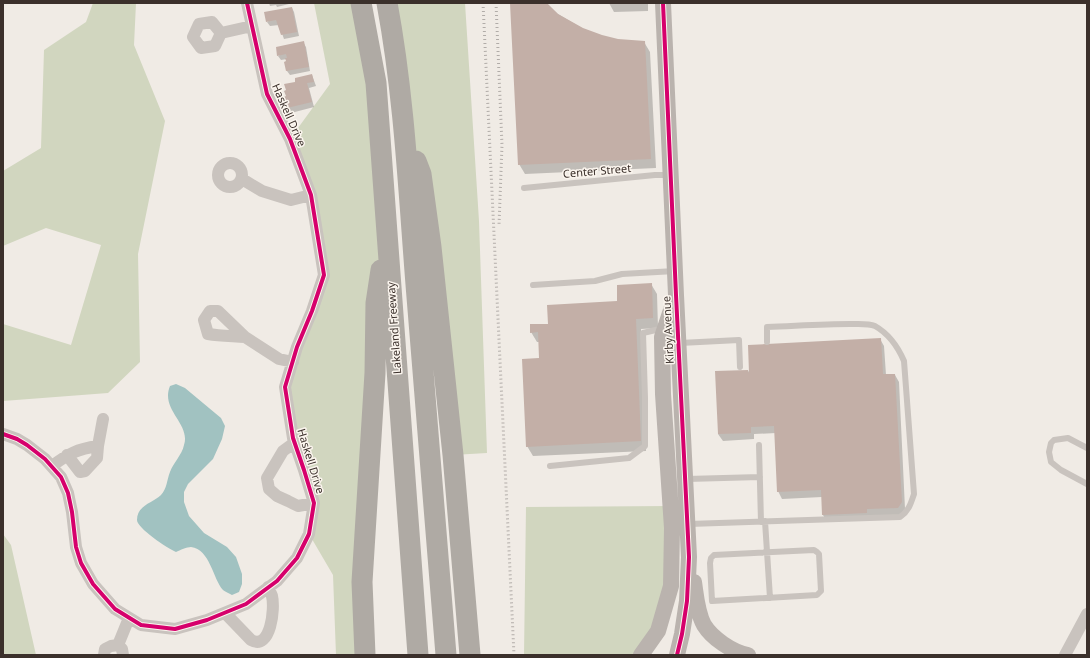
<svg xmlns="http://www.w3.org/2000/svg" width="1090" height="658" font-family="'Noto Sans',sans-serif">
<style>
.green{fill:#d1d6bf}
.water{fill:#a1c2c1}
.shadow{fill:#0003}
.building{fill:#c3afa7}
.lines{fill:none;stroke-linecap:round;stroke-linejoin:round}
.lane{stroke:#c9c3be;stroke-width:6}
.street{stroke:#c9c3be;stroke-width:12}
.secondary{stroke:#bab3ae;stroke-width:16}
.highway{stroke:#afaaa4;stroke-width:21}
.rail{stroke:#b1aca8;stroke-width:3;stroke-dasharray:1 3;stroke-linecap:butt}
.cycleway-casing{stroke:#fbf5ee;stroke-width:6}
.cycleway{stroke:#d6006c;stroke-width:4}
.labels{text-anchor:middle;stroke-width:3;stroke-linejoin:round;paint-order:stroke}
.street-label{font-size:11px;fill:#3b302b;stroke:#fbf5ee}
</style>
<rect width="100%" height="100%" fill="#f0ebe5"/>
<!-- green -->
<path class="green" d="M93,3H136L134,45L165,121L138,254L140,362L108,393L3,401V324L71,345L101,245L46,228L3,246V171L41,148L44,50L86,22Z
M314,3H361L386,230L365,655H336L333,575L309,534L314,503L285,387L324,275L314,205L290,139L330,84Z
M387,3H465L479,221L487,453L453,455L405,140Z
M670,506L671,586L641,655H524L526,507Z
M3,534L11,545L36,655H3Z"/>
<!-- water -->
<path class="water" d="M176,384L185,388L221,418L225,426L222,439L213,459L188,484L184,492V502L189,516L204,533L227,547L236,557L242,574V584L239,592L232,595C229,593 225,592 223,590C213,579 210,549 191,547C187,547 180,550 176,552C167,548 137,528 137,520C137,505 153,503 161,495C167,489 167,479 170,472C173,463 182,455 184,445C191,424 160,410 170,386Z"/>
<!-- shadow -->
<path class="shadow" d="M269,3H293L277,7L276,5L270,6Z
M511,3H546L558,14L583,29L602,36L618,40L644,42L650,52L656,168L525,174L519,164Z
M609,3H648V11L614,12Z
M292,8L294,12L299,36L284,39L279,25L270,26L267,22Z
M303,42L306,47L310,71L290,75L287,71L285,62H287V59L281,60L278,56Z
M312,75L316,86L309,88L314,107L291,113L286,97L297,82Z
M651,284L657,294L658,328L641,329L646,451L533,456L527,446L540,359L539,342H537L531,332L549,325L618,302Z
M880,339L884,346L886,375H895L899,382L905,509L902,515L827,522L823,515L822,497L782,499L778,491L776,433L754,434V439L723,441L718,434L748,371L751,376Z"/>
<!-- building -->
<path class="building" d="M510,3H547L558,14L583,28L602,35L618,39L645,41L651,159L518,165Z
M292,7L297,32L281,35L276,20L266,22L264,12Z
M304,41L309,67L286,71L284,62L286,61L285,58H287L286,54L277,56L276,47Z
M312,74L314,82L307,83L312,102L287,108L284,97L286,96L284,91L286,90L284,84L295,82V78Z
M652,283L653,318L636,319L641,441L526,447L522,359L539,358L538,332L530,333V324H548L547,305L617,301V285Z
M881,338L883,374H895L902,502L898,508L867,509V513L822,515L821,490L777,492L774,426L751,427V433L718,434L715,371L748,370L749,373L748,345Z"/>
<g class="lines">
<!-- lane -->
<path class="lane" d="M524,188L655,175H671
M533,285L595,281L622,274L675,271
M680,343L739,340L740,367
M759,445L761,522
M1087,448L1068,438L1054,440L1051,443L1049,452L1051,462L1061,470L1087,484
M550,466L629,458L645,446V398L643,333L664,328
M687,479L760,477
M765,521L770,598
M689,524L900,517C909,511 911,503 914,494L904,361C898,347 889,334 875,326C868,323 858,324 850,324C823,324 795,326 767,327V342
M814,550L817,552L819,554L821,591L817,595L712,601L710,563L711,558L714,555Z"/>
<!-- street -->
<path class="street" d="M212,22L221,33L215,46L201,48L193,37L199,24Z
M221,33L252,26
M218 175a12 12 0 1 1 24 0a12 12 0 1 1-24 0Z
M242,179L262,191L291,200L311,195
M245,337C233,336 220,336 208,334L204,320L210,311H218L245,337L279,359L293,362
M3,434L17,439L27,445L45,459L61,477L68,493L72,512L76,547L81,563L93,584L115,609L141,625L175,629L207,620L246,604L277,581L297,558L309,534L314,503L304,470L293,438L285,387L297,347L312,311L324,275L311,195L290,139L267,94L247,3
M294,443L283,451L267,478L269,489L277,496L288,501L298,506L314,503
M98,446L103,419
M52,466C68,454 77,449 98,446L97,458L85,471L80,472L67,455
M225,613L251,640C271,651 275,608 272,596C271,593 269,590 268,587
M118,645L129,618
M118,645L122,649L123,655
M104,655L105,649L111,646L118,645
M1065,655L1087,614"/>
<!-- secondary -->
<path class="secondary" d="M663,3L676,295L689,557L687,601L682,634L677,655
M694,582C696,595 697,612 704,625C712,638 732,652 748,655
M641,655L658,631L671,586L672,528L663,394L662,337L673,304"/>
<!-- highway -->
<path class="highway" d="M361,3L376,83L418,655
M387,3C405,100 409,199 417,297C426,417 437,536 446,655
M416,161L421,174L431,247L453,455L470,655
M365,655L362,582L375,373L376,303L381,270"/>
<!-- rail -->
<path class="rail" d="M483,3L514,655
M496,3L502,145L499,225"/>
<defs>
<path id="cycleway" d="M663,3L676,295L689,557L687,601L682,634L677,655
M3,434L17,439L27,445L45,459L61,477L68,493L72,512L76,547L81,563L93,584L115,609L141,625L175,629L207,620L246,604L277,581L297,558L309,534L314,503L304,470L293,438L285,387L297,347L312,311L324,275L311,195L290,139L267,94L247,3"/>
</defs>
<!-- cycleway casing -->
<use href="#cycleway" class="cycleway-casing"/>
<!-- cycleway -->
<use href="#cycleway" class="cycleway"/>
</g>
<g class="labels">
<!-- street labels -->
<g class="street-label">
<text transform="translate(289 115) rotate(66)" y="4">Haskell Drive</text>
<text transform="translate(597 171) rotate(-5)" y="4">Center Street</text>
<text transform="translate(394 328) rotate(-94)" y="4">Lakeland Freeway</text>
<text transform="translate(668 330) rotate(-93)" y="4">Kirby Avenue</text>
<text transform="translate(311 461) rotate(73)" y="4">Haskell Drive</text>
</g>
</g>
<!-- border -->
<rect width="1090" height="658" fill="none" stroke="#3b302b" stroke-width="8"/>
</svg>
